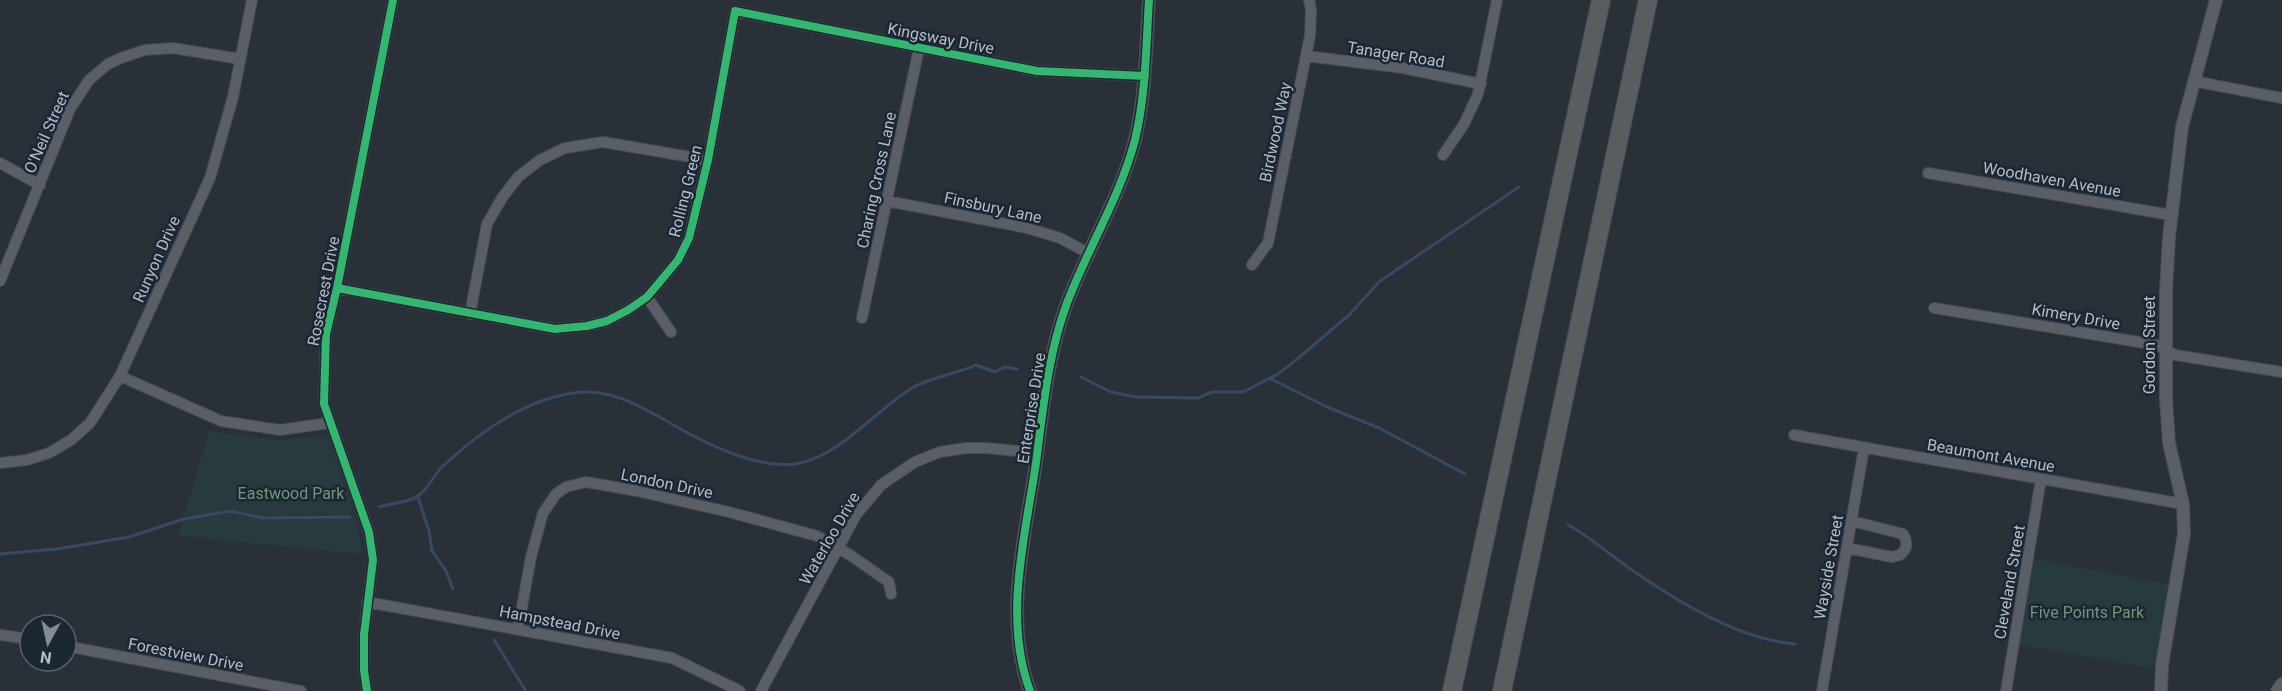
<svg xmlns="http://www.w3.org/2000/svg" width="2282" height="691" font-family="Roboto,sans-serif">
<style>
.green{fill:#273a3e}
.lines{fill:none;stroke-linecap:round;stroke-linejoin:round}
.stream{stroke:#384963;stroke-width:3}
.minor-casing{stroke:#484c53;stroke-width:12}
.tertiary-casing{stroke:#484c53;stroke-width:14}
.motorway-casing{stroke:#474c53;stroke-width:20}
.minor{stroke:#5a5e66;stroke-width:10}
.tertiary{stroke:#5a5e66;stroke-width:12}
.motorway{stroke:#5a5d60;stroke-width:18}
.cycleway-casing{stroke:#1d2633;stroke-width:11}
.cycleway{stroke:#33b770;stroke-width:8}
.labels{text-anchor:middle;stroke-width:5;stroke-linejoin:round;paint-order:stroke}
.street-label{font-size:16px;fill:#b4bcc9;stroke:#1d2633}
.park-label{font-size:16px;fill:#6b9a76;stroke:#1d2633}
</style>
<rect width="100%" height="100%" fill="#2a3038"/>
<!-- green -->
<path class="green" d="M209,431L280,440L327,435L355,514L363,554L178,536Z
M2030,558L2173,585L2157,669L2013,644Z"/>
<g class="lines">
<!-- stream -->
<path class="stream" d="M1081,377L1111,392L1136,397L1198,398L1212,392H1243L1278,374L1296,360L1349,315L1380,281L1519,187
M1269,378L1327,407L1379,428L1465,474
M418,497L429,531L432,551L446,571L453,589
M379,507C388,504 411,502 418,496C426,491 434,476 441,468C477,434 524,400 573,393C608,388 634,403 663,419C699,440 752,469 795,464C838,458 876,410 912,388C933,376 954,375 976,365L995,372L1005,367L1017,369
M1568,525C1590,537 1608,553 1629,568C1675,600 1737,639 1795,644
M0,554L57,549L129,537L184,519L230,511L263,518L350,517
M494,640L526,691"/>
<defs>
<path id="minor" d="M1306,56L1403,68L1481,84
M2193,81L2282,98
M1443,155L1464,124L1478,94L1497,0
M0,163L40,185
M1928,173L2171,215
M887,201L1027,228L1060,238L1090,254
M1252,265L1268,243L1310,36L1311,10L1309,0
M0,281L70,109L89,80L108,64L121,58L145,50L173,48L240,59
M337,288L555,329L587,326L607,321L628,310L647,297L678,260L689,238L708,160L735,11L1037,71L1145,76
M647,297L671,332
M1934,308L2157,345L2175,355L2282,372
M470,314L487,224L502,198L518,177L540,160L565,148L603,142L708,160
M862,318L919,48
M120,376L221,421L280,430L329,423
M1794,435L2183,504
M0,463L27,460L49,453L71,440L90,423L120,376L210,178L233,97L252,0
M1847,548L1892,557L1900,555C1908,548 1908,543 1903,534L1852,521
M367,602L672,658L740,691
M518,629L531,557L543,513L556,494L566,487L586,482L637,491L729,512L817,536L850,555L889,582L891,594
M0,635L30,639
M66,646L301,691
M367,691L364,670V635L373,560L369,532L324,404L326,334L337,288L393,0
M761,691L856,515L881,485L915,462L940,452L966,448H986L1037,453
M1822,691L1864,448
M2006,691L2041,479"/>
<path id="tertiary" d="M1030,691C1003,618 1025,537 1036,463C1043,409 1048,354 1067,303C1088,248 1120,197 1135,140C1146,94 1146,46 1149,0
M2161,691L2162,665L2184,534L2183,504L2169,443L2166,399V291L2169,237L2182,127L2216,0
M2277,691L2282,684"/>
<path id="motorway" d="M1452,691L1601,0
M1502,691L1648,0"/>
</defs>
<!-- minor casing -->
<use href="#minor" class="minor-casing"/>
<!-- tertiary casing -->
<use href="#tertiary" class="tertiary-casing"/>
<!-- motorway casing -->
<use href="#motorway" class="motorway-casing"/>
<!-- minor -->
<use href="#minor" class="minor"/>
<!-- tertiary -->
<use href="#tertiary" class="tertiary"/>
<!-- motorway -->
<use href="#motorway" class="motorway"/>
<defs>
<path id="cycleway" d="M337,288L555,329L587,326L607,321L628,310L647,297L678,260L689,238L708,160L735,11L1037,71L1145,76
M367,691L364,670V635L373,560L369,532L324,404L326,334L337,288L393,0
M1030,691C1003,618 1025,537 1036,463C1043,409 1048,354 1067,303C1088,248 1120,197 1135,140C1146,94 1146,46 1149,0"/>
</defs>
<!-- cycleway casing -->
<use href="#cycleway" class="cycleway-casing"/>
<!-- cycleway -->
<use href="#cycleway" class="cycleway"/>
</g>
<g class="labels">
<!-- street labels -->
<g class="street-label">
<text transform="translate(941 38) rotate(11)" y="6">Kingsway Drive</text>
<text transform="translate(1396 54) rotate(9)" y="6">Tanager Road</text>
<text transform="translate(46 132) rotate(-66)" y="6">O'Neil Street</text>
<text transform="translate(1275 132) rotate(-78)" y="6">Birdwood Way</text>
<text transform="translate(2052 179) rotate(10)" y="6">Woodhaven Avenue</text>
<text transform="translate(876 180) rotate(-78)" y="6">Charing Cross Lane</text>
<text transform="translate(685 191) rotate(-76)" y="6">Rolling Green</text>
<text transform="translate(993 207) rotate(12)" y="6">Finsbury Lane</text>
<text transform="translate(156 259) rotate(-66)" y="6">Runyon Drive</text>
<text transform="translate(323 291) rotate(-79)" y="6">Rosecrest Drive</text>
<text transform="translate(2076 316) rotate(10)" y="6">Kimery Drive</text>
<text transform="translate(2149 345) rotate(-90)" y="6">Gordon Street</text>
<text transform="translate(1031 408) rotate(-81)" y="6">Enterprise Drive</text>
<text transform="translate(1991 455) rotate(10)" y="6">Beaumont Avenue</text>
<text transform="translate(667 483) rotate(12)" y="6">London Drive</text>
<text transform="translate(829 538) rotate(-60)" y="6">Waterloo Drive</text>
<text transform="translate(1828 567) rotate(-80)" y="6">Wayside Street</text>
<text transform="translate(2009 582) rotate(-80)" y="6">Cleveland Street</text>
<text transform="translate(560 622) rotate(11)" y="6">Hampstead Drive</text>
<text transform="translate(186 654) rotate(11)" y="6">Forestview Drive</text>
</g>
<!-- park labels -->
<g class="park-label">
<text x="291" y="499">Eastwood Park</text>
<text x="2087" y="618">Five Points Park</text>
</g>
</g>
<!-- north arrow -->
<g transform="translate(48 643) rotate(188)"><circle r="28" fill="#1d2633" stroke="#59626f" stroke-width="1.5"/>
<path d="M0-4.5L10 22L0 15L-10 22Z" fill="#848b96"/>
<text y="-9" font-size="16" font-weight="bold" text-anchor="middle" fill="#b4bcc9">N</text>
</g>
</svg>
